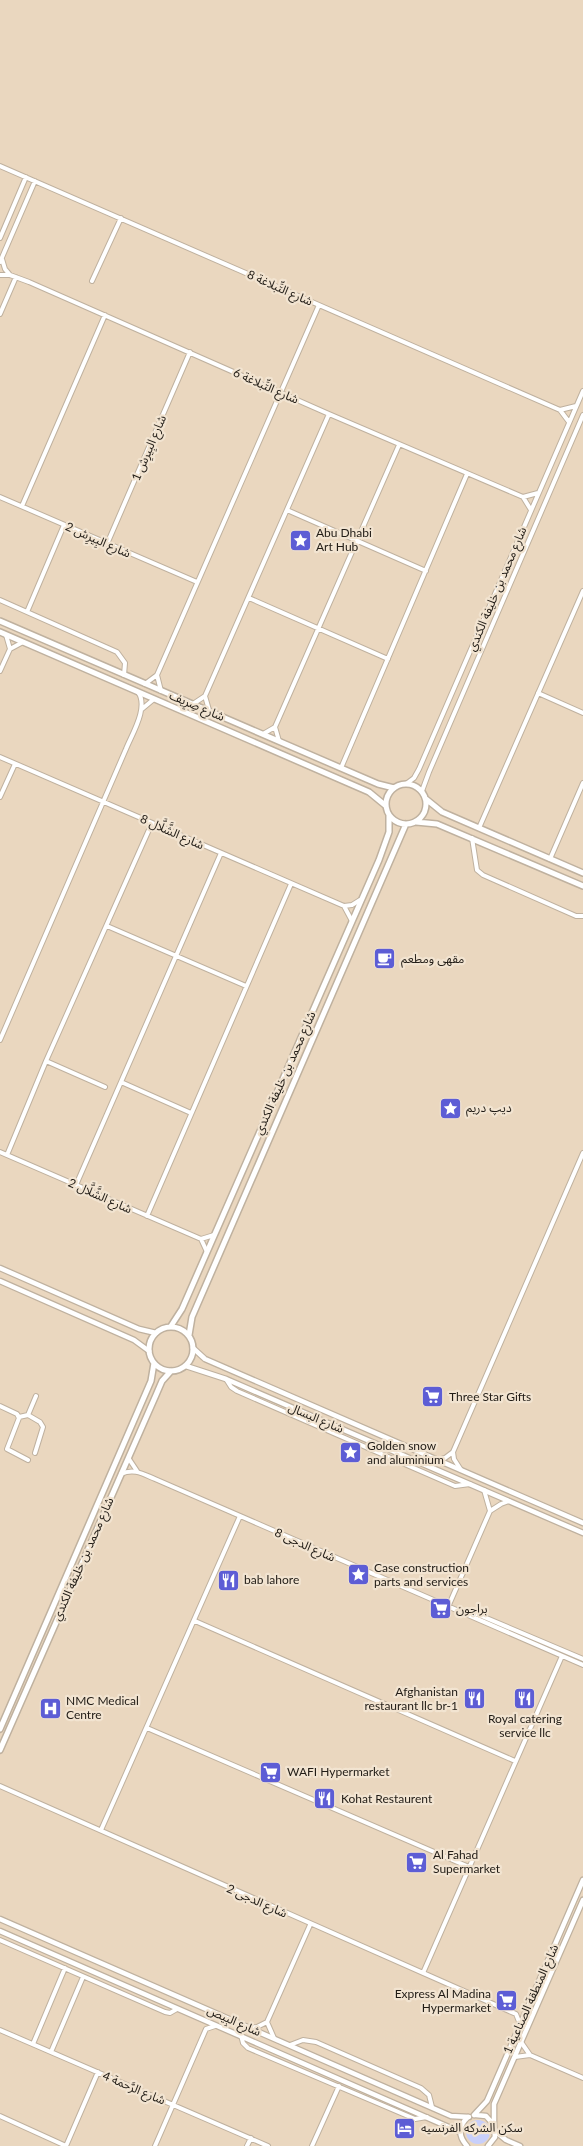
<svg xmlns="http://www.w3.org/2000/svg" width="583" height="2146" font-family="Lato,'Noto Sans Arabic',sans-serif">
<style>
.built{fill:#ead7bf}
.green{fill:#c8cffa}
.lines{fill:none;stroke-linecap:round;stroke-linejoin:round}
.minor-casing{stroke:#bfb19f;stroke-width:6}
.tertiary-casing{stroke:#bfb19f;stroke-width:7}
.secondary-casing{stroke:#bfb19f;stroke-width:8}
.minor{stroke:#fff;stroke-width:4}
.tertiary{stroke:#fff;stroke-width:4.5}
.secondary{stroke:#fff;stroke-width:5}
.labels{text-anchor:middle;stroke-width:4.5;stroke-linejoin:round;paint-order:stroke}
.street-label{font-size:12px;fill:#211c16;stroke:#f2e4d1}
.poi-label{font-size:12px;fill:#211c16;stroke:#f2e4d1;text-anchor:start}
</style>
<rect width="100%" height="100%" fill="#f2e4d1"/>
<!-- built -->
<path class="built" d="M0,0H583V2146H0Z"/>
<!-- green -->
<path class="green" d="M466 2132a12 12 0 1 1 24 0a12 12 0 1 1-24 0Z"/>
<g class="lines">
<defs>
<path id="minor" d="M0,166L560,410L569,422
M0,238L26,177
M2,259L5,269L10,275
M0,262L35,181
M0,275H10L29,282L329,414L523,497L538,493
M92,281L121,218
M0,314L16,277
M560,410L576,406
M0,497L197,582
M523,497L531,510
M22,506L105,315
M287,510L426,571
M107,544L190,352
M249,598L388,659
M0,600L117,652L125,663L124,675
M27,612L64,525
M10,649L23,642
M0,671L10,649L6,635
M157,675L161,691
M145,684L157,675L319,305
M538,693L583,713
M205,696L209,710
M193,704L205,696L329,414
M142,709L154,699
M275,727L279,741
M263,734L275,727L399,445
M0,757L344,906L352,905L360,900
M341,768L467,474
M406,784L414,778L419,769L583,391
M422,791L429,772L583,415
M0,797L15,764
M479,828L583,591
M472,838L477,870L483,875L576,916H583
M550,859L583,783
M344,906L352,921
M107,926L246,986
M0,1040L126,749C132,734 149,707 138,692
M46,1061L105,1087
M121,1082L191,1113
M0,1152L201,1239L214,1235
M7,1155L46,1061L152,823
M76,1185L221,853
M147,1216L291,884
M201,1239L207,1252
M226,1379L231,1387L237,1391L455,1486L470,1484
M0,1406L17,1414L19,1418L7,1449L28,1460
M28,1415L40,1422L43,1427L35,1453
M19,1417L28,1415L36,1396
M453,1452L454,1459L461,1470
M129,1459L137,1471
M437,1460L445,1458L453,1452L583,1153
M121,1474C134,1468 143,1474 155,1479L583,1665
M484,1490L490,1511
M448,1607L490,1511L501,1504L509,1501
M465,1614H477L583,1659
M195,1621L515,1761
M147,1728L469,1867
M0,1786L516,2014L520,2024
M101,1830L240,1516
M0,1940L165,2012L170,2013L177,2009
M423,1973L562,1656
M267,2022L274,2038
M249,2028L257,2027L267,2022L310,1925
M0,2030L268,2146
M241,2035L243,2043L248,2048L415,2119L427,2117
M521,2042L530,2055L583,2078
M33,2044L65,1968
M290,2045L303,2040L316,2042L421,2088L429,2095L432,2107
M51,2052L83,1977
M515,2057L530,2055
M0,2116L66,2146
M66,2146L98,2072
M155,2146L206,2029L215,2026
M247,2146L251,2138
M312,2146L339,2086"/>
<path id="tertiary" d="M0,1268L139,1329L156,1333
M0,1281L134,1340L149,1351
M193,1348L205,1359L583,1523
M186,1366L226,1379L583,1533
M0,1919L451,2116L469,2117
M0,1931L460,2132
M474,2115L487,2101L583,1880
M476,2115L486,2116L494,2125L495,2137L488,2146
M494,2125V2104L583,1900
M495,2131L506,2140L520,2146
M467,2146C458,2136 458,2126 468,2117"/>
<path id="secondary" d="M0,621L378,784L394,788
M0,632L369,792L386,806
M386 804a20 20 0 1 1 40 0a20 20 0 1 1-40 0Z
M426,799L442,812L583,873
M416,822L437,824L583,886
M171,1326L182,1309L379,860L389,832V815
M149 1349a22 22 0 1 1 44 0a22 22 0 1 1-44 0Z
M189,1335L192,1317L406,824
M0,1729L151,1381L154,1363
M0,1750L156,1395L162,1381L171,1371"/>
</defs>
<!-- minor casing -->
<use href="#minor" class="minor-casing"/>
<!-- tertiary casing -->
<use href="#tertiary" class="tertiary-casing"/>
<!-- secondary casing -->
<use href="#secondary" class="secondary-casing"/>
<!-- minor -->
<use href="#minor" class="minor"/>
<!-- tertiary -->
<use href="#tertiary" class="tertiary"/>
<!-- secondary -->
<use href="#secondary" class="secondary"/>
</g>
<!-- icons -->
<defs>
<symbol id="sight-square" viewBox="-11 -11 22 22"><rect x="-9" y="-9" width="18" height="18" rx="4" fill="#5d5dd5" stroke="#f2e4d1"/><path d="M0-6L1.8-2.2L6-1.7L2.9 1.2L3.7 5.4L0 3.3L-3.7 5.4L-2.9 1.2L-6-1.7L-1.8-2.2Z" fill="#fff"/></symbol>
<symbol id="cafe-square" viewBox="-11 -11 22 22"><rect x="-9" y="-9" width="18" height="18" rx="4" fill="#5d5dd5" stroke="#f2e4d1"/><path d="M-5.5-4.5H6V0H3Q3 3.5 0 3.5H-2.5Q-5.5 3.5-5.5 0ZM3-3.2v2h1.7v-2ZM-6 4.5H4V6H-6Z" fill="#fff"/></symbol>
<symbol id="supermarket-square" viewBox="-11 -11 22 22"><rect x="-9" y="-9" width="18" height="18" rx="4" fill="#5d5dd5" stroke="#f2e4d1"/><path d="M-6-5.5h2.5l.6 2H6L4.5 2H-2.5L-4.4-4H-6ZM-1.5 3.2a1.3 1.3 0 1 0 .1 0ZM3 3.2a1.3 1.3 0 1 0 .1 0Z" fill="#fff"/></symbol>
<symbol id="restaurant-square" viewBox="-11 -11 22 22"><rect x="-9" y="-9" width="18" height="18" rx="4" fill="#5d5dd5" stroke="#f2e4d1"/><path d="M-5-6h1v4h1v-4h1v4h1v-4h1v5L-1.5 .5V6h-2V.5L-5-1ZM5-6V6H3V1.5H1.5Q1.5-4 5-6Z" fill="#fff"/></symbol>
<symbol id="hospital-square" viewBox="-11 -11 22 22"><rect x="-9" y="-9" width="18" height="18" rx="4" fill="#5d5dd5" stroke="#f2e4d1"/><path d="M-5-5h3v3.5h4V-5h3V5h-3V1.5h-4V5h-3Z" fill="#fff"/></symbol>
<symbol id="hotel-square" viewBox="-11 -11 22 22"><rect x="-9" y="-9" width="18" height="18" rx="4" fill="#5d5dd5" stroke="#f2e4d1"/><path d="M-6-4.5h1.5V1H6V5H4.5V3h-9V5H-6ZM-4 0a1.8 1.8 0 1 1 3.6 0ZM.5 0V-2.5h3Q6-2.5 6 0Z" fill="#fff"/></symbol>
</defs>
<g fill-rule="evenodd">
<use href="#sight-square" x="288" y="528" width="25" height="25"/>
<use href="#cafe-square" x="372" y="946" width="25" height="25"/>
<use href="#sight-square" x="438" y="1096" width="25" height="25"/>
<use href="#supermarket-square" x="420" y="1384" width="25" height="25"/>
<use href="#sight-square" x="338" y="1440" width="25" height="25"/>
<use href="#sight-square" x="346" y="1562" width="25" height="25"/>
<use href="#restaurant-square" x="216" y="1568" width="25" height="25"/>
<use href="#supermarket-square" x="428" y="1596" width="25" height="25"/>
<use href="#restaurant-square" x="512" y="1686" width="25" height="25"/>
<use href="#restaurant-square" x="462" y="1686" width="25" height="25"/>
<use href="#hospital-square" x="38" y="1696" width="25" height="25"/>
<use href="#supermarket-square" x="258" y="1760" width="25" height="25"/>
<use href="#restaurant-square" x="312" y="1786" width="25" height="25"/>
<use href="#supermarket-square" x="404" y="1850" width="25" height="25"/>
<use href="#supermarket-square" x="494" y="1988" width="25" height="25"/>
<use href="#hotel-square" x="392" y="2116" width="25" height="25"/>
</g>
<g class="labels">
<!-- street labels -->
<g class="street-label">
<text transform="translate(280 288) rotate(24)" y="4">شارع التِّبلاغة 8</text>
<text transform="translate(266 386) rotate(24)" y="4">شارع التِّبلاغة 6</text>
<text transform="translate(149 448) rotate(-67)" y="4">شارع البِيرِش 1</text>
<text transform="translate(98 540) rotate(24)" y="4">شارع البِيرِش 2</text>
<text transform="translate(497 589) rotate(-67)" y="4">شارع محمد بن خليفة الكندي</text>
<text transform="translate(197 706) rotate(23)" y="4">شارع صِرِيف</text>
<text transform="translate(172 832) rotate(24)" y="4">شارع الشَّلَّال 8</text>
<text transform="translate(285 1073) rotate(-66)" y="4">شارع محمد بن خليفة الكندي</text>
<text transform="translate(100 1196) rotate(24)" y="4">شارع الشَّلَّال 2</text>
<text transform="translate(316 1418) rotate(23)" y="4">شارع البسال</text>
<text transform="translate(305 1545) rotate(24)" y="4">شارع الدجى 8</text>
<text transform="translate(83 1559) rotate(-66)" y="4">شارع محمد بن خليفة الكندي</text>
<text transform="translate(257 1901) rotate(24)" y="4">شارع الدجى 2</text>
<text transform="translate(531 1999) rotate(-66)" y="4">شارع المنطقة الصناعية 1</text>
<text transform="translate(234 2021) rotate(24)" y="4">شارع البِيص</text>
<text transform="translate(134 2088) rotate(23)" y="4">شارع الرَّحمة 4</text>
</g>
<!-- poi labels -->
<g class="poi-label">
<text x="316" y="537">Abu Dhabi<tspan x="316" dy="14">Art Hub</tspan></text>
<text x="401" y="963">مقهى ومطعم</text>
<text x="466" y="1112">دیپ دریم</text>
<text x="449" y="1401">Three Star Gifts</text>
<text x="367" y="1450">Golden snow<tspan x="367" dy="14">and aluminium</tspan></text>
<text x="374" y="1572">Case construction<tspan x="374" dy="14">parts and services</tspan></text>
<text x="244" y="1584">bab lahore</text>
<text x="456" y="1613">براجون</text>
<text x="458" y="1696" text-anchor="end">Afghanistan<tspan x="458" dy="14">restaurant llc br-1</tspan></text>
<text x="66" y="1705">NMC Medical<tspan x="66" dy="14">Centre</tspan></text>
<text x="525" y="1723" text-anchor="middle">Royal catering<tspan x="525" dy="14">service llc</tspan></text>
<text x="287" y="1776">WAFI Hypermarket</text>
<text x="341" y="1803">Kohat Restaurent</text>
<text x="433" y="1859">Al Fahad<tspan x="433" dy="14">Supermarket</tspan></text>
<text x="491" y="1998" text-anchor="end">Express Al Madina<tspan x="491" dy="14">Hypermarket</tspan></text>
<text x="421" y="2132">سكن الشركه الفرنسيه</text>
</g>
</g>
</svg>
